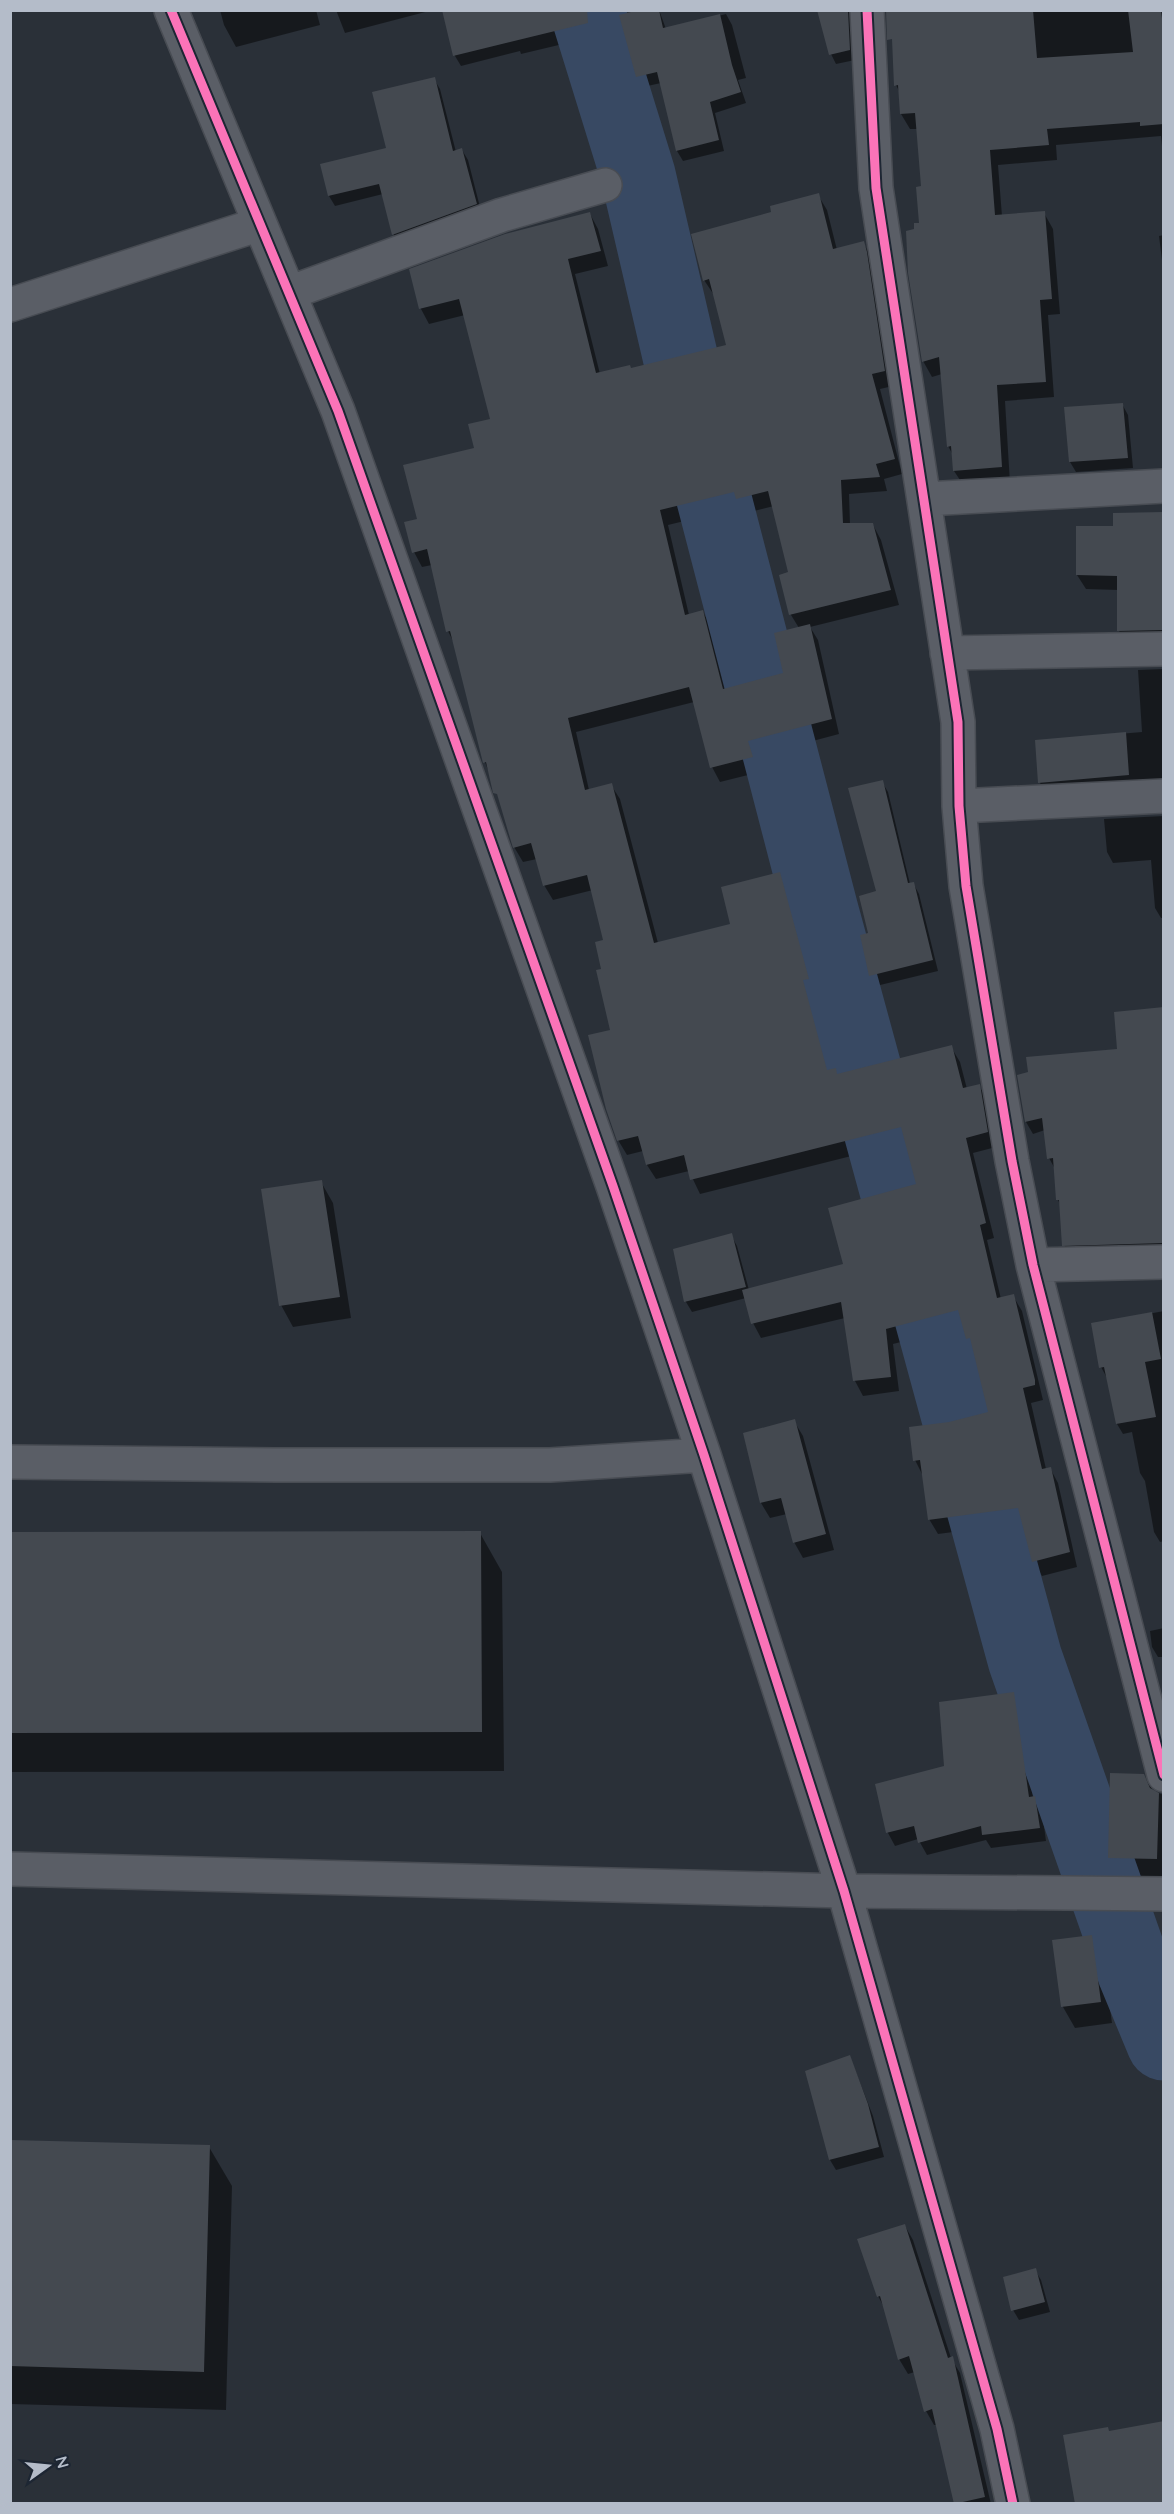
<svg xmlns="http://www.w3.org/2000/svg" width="1174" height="2514" font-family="Quicksand,sans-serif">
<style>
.shadow{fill:#0007;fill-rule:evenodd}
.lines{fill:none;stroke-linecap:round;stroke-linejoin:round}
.river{stroke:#384963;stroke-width:75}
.building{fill:#444950}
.minor-casing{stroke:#484c53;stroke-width:36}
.minor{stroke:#5a5e66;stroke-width:33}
.cycleway-casing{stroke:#1d2633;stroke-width:13}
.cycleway{stroke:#fb73b8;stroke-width:9}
</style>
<rect width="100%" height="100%" fill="#2a3038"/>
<!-- shadow -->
<path class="shadow" d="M220,10H316L320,25L236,47L224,25Z
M336,10H433L345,33Z
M444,10H555L563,44L521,54L520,51L461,66L455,56Z
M659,10L666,29L726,14L732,25L746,78L738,80L746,103L715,113L724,151L683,161L677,151L661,83L643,87L637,77L621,16Z
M819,10H858L855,60L836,64L831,54Z
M991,10H1164V166L1161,136L1056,145L1057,160L998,165L1002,216L1044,213L1053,229L1060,314L1048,315L1054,397L1005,401L1010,483L964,486L954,471L953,455L948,446L942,374L932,377L923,361L916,230L921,224L922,188L918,129H910L901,114L900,93L896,85Z
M434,79L440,89L456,152L462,150L468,160L482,215L399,245L394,235L383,194L335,206L329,196L388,149Z
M818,195L827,210L837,250L863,243L872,258L893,386L880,389L902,474L884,479L887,491L849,494L850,524L873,525L881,540L899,605L810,627L818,640L839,734L756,756L760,772L720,782L712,767L694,702L576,732L589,790L611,785L620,799L658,943L732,925L779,874L788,889L816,994L811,995L831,1071L835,1070L838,1075L951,1047L960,1062L967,1089L979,1086L988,1100L996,1147L973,1153L994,1238L987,1240L1001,1299L1013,1296L1022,1311L1042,1396L1043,1400L1031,1403L1046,1469L1050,1468L1058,1483L1077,1567L1042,1576L1033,1561L1023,1523L938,1534L929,1519L923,1476L915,1460L949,1423L990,1413L975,1352L968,1339L964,1326L893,1344L899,1391L863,1396L855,1381L845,1318L761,1338L753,1323L746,1298L692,1312L686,1302L674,1251L731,1235L737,1246L749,1290L845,1265L918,1185L907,1142L700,1194L689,1171L656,1179L647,1165L643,1151L627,1155L618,1140L612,1031L603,970L605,941L593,890L553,900L544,885L537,859L523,862L514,847L501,803L485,762L454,643L448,631L432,565L422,567L414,552L418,520L476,449L491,420L465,315L429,324L421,309L411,270L590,214L598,229L608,266L575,274L600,374L631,370L728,346L714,295L704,280L773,213ZM774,506L790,574L781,576L791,615L799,628L785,674L727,689L711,627L703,612L689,615L668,525L742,507L746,513Z
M1164,235V276L1159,236Z
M1122,404L1128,415L1133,468L1076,472L1070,462Z
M1164,514V645H1127L1119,631L1118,590L1086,589L1077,575L1078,527L1115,528Z
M1164,669V788L1046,793L1040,783L1036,741L1142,732L1138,670Z
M882,782L888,792L910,884L913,883L919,894L938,971L876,986L870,976V934L878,892Z
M1164,816V918H1161L1155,908L1151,860L1113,863L1107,852L1104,819Z
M1164,1009V1255L1070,1257L1064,1245L1061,1206L1058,1200L1055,1169L1049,1158L1045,1130L1033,1134L1026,1122L1018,1076L1118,1050Z
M321,1182L333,1203L351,1318L293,1327L281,1305Z
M1164,1311V1541L1160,1542L1154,1532L1145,1481L1140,1473L1132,1432L1123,1434L1117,1424L1107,1378L1101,1367L1093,1324Z
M794,1421L803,1436L834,1550L803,1558L794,1542L787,1514L770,1518L761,1503L744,1434Z
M480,1533L502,1572L504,1771L10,1772V1534Z
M1164,1628V1657H1158L1152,1647L1150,1631Z
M1013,1694L1021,1706L1033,1798L1042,1811L1046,1841L991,1848L986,1840L927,1855L918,1839L895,1846L888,1833L877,1785L946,1767Z
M1143,1775L1153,1791L1164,1795V1880L1122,1879L1110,1857Z
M1091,1936L1103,1958L1112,2023L1075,2028L1063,2007L1053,1941Z
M850,2057L873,2116L884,2157L836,2170L830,2160L807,2072Z
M10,2142L209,2147L232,2186L226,2410L10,2404Z
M905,2226L913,2240L951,2358L960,2373L991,2504H955L937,2425H934L926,2411L915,2372L908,2374L899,2359L884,2307L878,2296Z
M1035,2270L1041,2280L1050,2312L1019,2320L1013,2310Z"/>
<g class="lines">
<!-- river -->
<path class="river" d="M587,10L638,175L708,476L821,911L1025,1659L1135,1973L1164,2043"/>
</g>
<!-- building -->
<path class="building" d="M442,10H587L588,23L453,56Z
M639,10H659L663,28L720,14L732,65L741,92L710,102L719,140L676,151L657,72L636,77L619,15Z
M817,10H848L850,50L829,55Z
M886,10H1033L1037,58L1133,52L1128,10H1161L1164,35V124L1140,126V122L1047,129L1049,145L990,150L995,215L1045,211L1052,299L1040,300L1046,382L997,385L1002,467L953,471L951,446L947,447L939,357L922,362L908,273L906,231L914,229V223H919L916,187L921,186L915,113L900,114L898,85L894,86L892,39L887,40Z
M435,77L453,151L462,148L477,204L392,235L379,184L328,196L320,164L386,148L372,92Z
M819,193L833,249L864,241L867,252L885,371L872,374L895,459L876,464L880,477L841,480L843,523H873L891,590L789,615L779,575L788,572L768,491L736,499L734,492L660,510L685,615L703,610L723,689L783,673L774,633L810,624L832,719L748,741L753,757L710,768L689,687L568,718L585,790L612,783L654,943L730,924L721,887L780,872L809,979L803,980L827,1070L836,1068L837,1074L952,1045L963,1088L980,1084L988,1132L966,1138L986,1223L980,1225L997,1298L1014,1294L1035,1380V1385L1023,1388L1042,1469L1051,1467L1070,1552L1032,1562L1018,1508L928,1520L920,1460L913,1461L909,1427L949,1422L988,1412L970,1338L966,1339L958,1310L886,1329L891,1377L853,1381L841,1302L751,1324L742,1290L843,1264L828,1208L916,1184L901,1127L690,1180L684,1155L646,1165L638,1136L617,1141L606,1109L588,1035L610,1030L596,970L601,969L595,942L603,940L587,875L543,886L531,843L513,848L497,794L493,793L486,762L483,763L450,631L446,632L427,549L412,553L404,522L417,519L403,465L474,448L468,424L490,419L459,299L419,309L409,269L505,234L590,212L601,251L568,259L596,373L630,365L631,368L726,345L709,279L703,281L691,234L771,212L770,206Z
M1123,403L1128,458L1069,462L1064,407Z
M1164,512V630L1117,631V576L1076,575V526H1113V513Z
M1126,732L1129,775L1038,783L1035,740Z
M883,780L908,883L914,882L933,960L869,976L860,935L868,933L859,896L876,891L848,788Z
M1164,1007V1243L1062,1246L1059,1200H1056L1053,1158L1047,1159L1042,1118L1025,1122L1017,1075L1028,1072L1026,1057L1117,1049L1114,1012Z
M322,1180L340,1297L279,1306L261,1189Z
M732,1233L746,1287L684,1302L673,1249Z
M1152,1312L1161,1359L1145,1362L1156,1417L1116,1424L1104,1367L1099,1368L1091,1323Z
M795,1419L826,1534L793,1543L781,1498L760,1503L743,1433Z
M481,1531L482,1732L10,1733V1532Z
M1014,1692L1029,1797L1035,1796L1040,1828L982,1835L981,1826L918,1843L914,1826L886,1833L875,1784L944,1766L939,1702Z
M1110,1773L1144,1774L1150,1788L1159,1793L1157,1859L1108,1858Z
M1092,1935L1101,2002L1061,2007L1052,1940Z
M850,2055L868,2104L879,2147L829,2160L805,2071Z
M10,2140L210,2145L204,2372L10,2366Z
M905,2224L948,2358L953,2356L985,2497L954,2504L932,2409L924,2412L909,2356L898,2360L880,2296L877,2297L857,2239Z
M1036,2268L1045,2302L1011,2311L1003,2277Z
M1164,2421V2503L1075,2504L1063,2435L1108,2427L1109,2431Z"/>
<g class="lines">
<defs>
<path id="minor" d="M171,10L338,411L613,1186L704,1455L844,1891L997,2429L1013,2504
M867,10L876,188L958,722L959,806L966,886L1012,1161L1033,1265L1164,1775
M289,293L502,215L605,185
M10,305L260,224
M925,499L1164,486
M947,653L1164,649
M959,806L1164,796
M1033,1265L1164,1262
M10,1462L276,1465H550L704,1455
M10,1869L844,1891L1164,1894"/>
</defs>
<!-- minor casing -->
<use href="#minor" class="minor-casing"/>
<!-- minor -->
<use href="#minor" class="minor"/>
<defs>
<path id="cycleway" d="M171,10L338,411L613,1186L704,1455L844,1891L997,2429L1013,2504
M867,10L876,188L958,722L959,806L966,886L1012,1161L1033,1265L1164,1775"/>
</defs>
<!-- cycleway casing -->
<use href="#cycleway" class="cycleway-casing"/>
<!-- cycleway -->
<use href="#cycleway" class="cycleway"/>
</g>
<!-- border -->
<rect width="1174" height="2514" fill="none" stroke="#b4bcc9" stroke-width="24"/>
<!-- north arrow -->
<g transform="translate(48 2466) rotate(75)" stroke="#1d2633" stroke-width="4.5" paint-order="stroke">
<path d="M0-4.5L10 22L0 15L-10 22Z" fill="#b4bcc9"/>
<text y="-9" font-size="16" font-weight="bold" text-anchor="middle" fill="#b4bcc9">N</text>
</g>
</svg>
